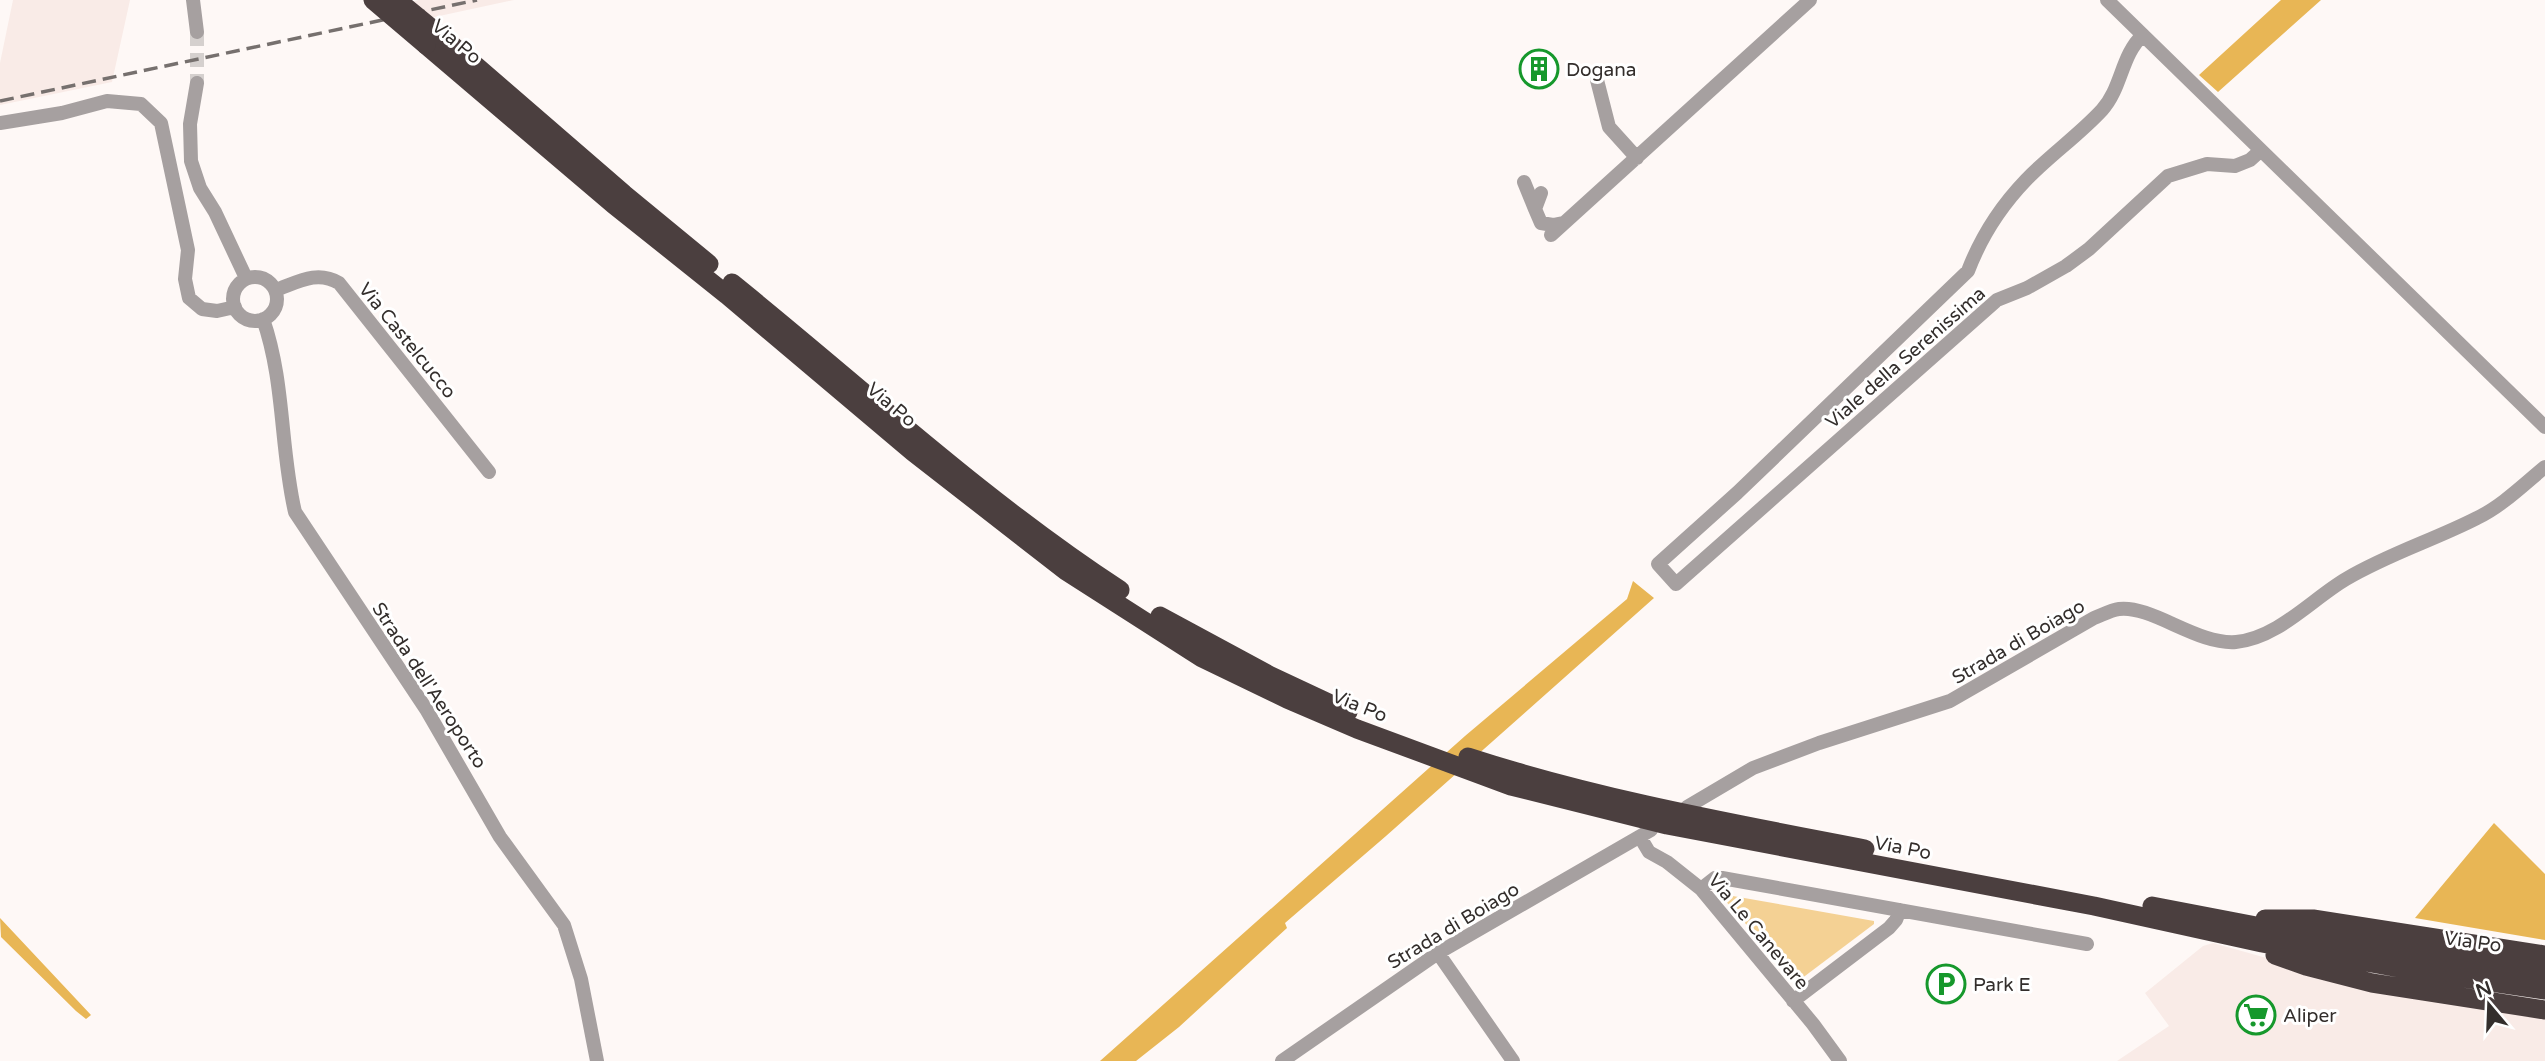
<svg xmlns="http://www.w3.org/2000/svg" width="2545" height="1061" font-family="'Varela Round',sans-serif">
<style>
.built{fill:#f9ebe7}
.green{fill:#f4d194}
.forest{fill:#e8b655}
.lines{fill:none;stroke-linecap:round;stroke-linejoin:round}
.minor-tunnel{stroke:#d5d0ce;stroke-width:14;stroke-dasharray:14 7;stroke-linecap:butt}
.minor{stroke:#a6a0a0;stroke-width:14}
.highway{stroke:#4b3f3f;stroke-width:19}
.rail{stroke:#76706e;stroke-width:3.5;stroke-dasharray:14 7;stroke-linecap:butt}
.highway-bridge{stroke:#4b3f3f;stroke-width:19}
.labels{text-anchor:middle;stroke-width:6;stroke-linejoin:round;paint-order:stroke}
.street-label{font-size:19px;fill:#332e2c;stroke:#fff}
.poi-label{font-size:19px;fill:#332e2c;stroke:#fff;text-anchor:start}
</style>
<rect width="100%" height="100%" fill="#fef8f6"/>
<!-- built -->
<path class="built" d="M13,0H130L112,82L0,105V63Z
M419,0H514L430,18L410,2Z
M2213,943L2356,983L2545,1019V1061H2117L2169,1026L2145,993L2203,946Z"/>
<!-- green -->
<path class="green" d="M1727,895L1874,921V924L1797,982L1723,898Z"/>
<!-- forest -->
<path class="forest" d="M2281,0H2321L2218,92L2199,75Z
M1633,581L1654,598L1386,836L1285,923L1287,928L1179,1027L1136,1061H1100L1465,736L1627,599Z
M2494,823L2545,874V940L2415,918Z
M0,918L91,1015L86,1019L76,1011L1,937Z"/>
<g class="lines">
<!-- minor-tunnel -->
<path class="minor-tunnel" d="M197,32V83"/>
<!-- minor -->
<path class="minor" d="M193,0L197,32
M2107,0L2545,427
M2143,35C2121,55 2122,88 2102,110C2079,135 2050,155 2026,180C2001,206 1981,237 1968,271L1737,493L1658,564L1676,584L1997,300L2027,288L2066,266L2089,249L2168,176L2207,164L2235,166L2250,160L2260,151
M1597,80L1609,127L1637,158
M197,83L190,124L191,161L200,188L215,212L246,278
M0,123L62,113L107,101L141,104L161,123L188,250L185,279L189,298L202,309L217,311L235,307
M1524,182L1535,209
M1541,193L1535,209L1541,223L1553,225L1563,223
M1551,235L1810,0
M233 299a22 22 0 1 1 44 0a22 22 0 1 1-44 0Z
M276,290C298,282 317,270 339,283L489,472
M263,319C285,382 280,448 295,512L426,709L500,837L564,925L581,979L597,1061
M1687,807L1753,768L1819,743L1950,701L2094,618C2102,615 2111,610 2119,609C2152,605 2197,645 2236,642C2278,638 2312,599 2346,579C2388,554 2434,540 2477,518C2502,506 2523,485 2545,467
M1640,837L1649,852L1667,862L1701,889L1813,1024L1840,1061
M1701,889L1715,878H1722L2087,944
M1438,953L1513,1061
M1793,1001L1889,928L1896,920L1900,910
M1282,1061L1438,953L1651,830"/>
<!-- highway -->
<path class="highway" d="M446,40L624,194L709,264
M426,45L613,204L727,295L913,452L1066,571L1202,658L1287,699L1357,729L1511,786L1667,825L2094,906L2262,943L2410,970L2545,990
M732,283C860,386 982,500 1120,590
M1160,616L1269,675L1348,712
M1468,757C1597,799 1731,823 1865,849
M2152,906L2344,943L2545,974
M2265,919H2313L2545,955
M2275,955L2306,966L2372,983L2545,1010"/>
<!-- rail -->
<path class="rail" d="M0,101L477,0"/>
<!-- highway-bridge -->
<path class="highway-bridge" d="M373,0L426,45
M397,0L446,40"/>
</g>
<!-- icons -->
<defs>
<symbol id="building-ring" viewBox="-11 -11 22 22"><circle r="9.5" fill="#fff" stroke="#16982c" stroke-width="1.5"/><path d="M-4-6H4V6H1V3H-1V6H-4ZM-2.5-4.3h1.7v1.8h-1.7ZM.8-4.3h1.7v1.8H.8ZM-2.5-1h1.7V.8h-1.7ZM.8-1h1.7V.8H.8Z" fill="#16982c"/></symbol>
<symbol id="parking-ring" viewBox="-11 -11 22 22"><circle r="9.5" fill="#fff" stroke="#16982c" stroke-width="1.5"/><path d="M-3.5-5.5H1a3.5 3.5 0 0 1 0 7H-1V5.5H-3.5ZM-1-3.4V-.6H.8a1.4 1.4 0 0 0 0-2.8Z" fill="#16982c"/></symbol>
<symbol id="supermarket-ring" viewBox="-11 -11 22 22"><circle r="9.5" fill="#fff" stroke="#16982c" stroke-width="1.5"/><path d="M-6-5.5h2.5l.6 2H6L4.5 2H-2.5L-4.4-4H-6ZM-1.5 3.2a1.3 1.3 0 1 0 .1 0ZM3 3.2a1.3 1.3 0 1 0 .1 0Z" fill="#16982c"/></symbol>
</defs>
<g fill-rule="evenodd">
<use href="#building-ring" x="1517" y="47" width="44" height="44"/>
<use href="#parking-ring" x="1924" y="962" width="44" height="44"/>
<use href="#supermarket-ring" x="2234" y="993" width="44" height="44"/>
</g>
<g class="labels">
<!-- street labels -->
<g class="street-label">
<text transform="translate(457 41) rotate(40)" y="7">Via Po</text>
<text transform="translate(408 340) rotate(51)" y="7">Via Castelcucco</text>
<text transform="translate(1905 357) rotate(-41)" y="7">Viale della Serenissima</text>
<text transform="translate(892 404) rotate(40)" y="7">Via Po</text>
<text transform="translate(2018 641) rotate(-30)" y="7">Strada di Boiago</text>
<text transform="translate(430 685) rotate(57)" y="7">Strada dell'Aeroporto</text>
<text transform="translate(1360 705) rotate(22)" y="7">Via Po</text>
<text transform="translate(1903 847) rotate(11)" y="7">Via Po</text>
<text transform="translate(1453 925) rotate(-31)" y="7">Strada di Boiago</text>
<text transform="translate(1759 931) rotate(50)" y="7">Via Le Canevare</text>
<text transform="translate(2473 941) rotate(8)" y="7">Via Po</text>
</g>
<!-- poi labels -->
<g class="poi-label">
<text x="1566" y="76">Dogana</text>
<text x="1973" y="991">Park E</text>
<text x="2283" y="1022">Aliper</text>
</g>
</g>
<!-- north arrow -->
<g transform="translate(2489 1005) rotate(341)" stroke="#ffffff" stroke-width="5" paint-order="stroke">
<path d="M0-5L12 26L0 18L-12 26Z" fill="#332e2c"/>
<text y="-10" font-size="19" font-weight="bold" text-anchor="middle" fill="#332e2c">N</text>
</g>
</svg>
